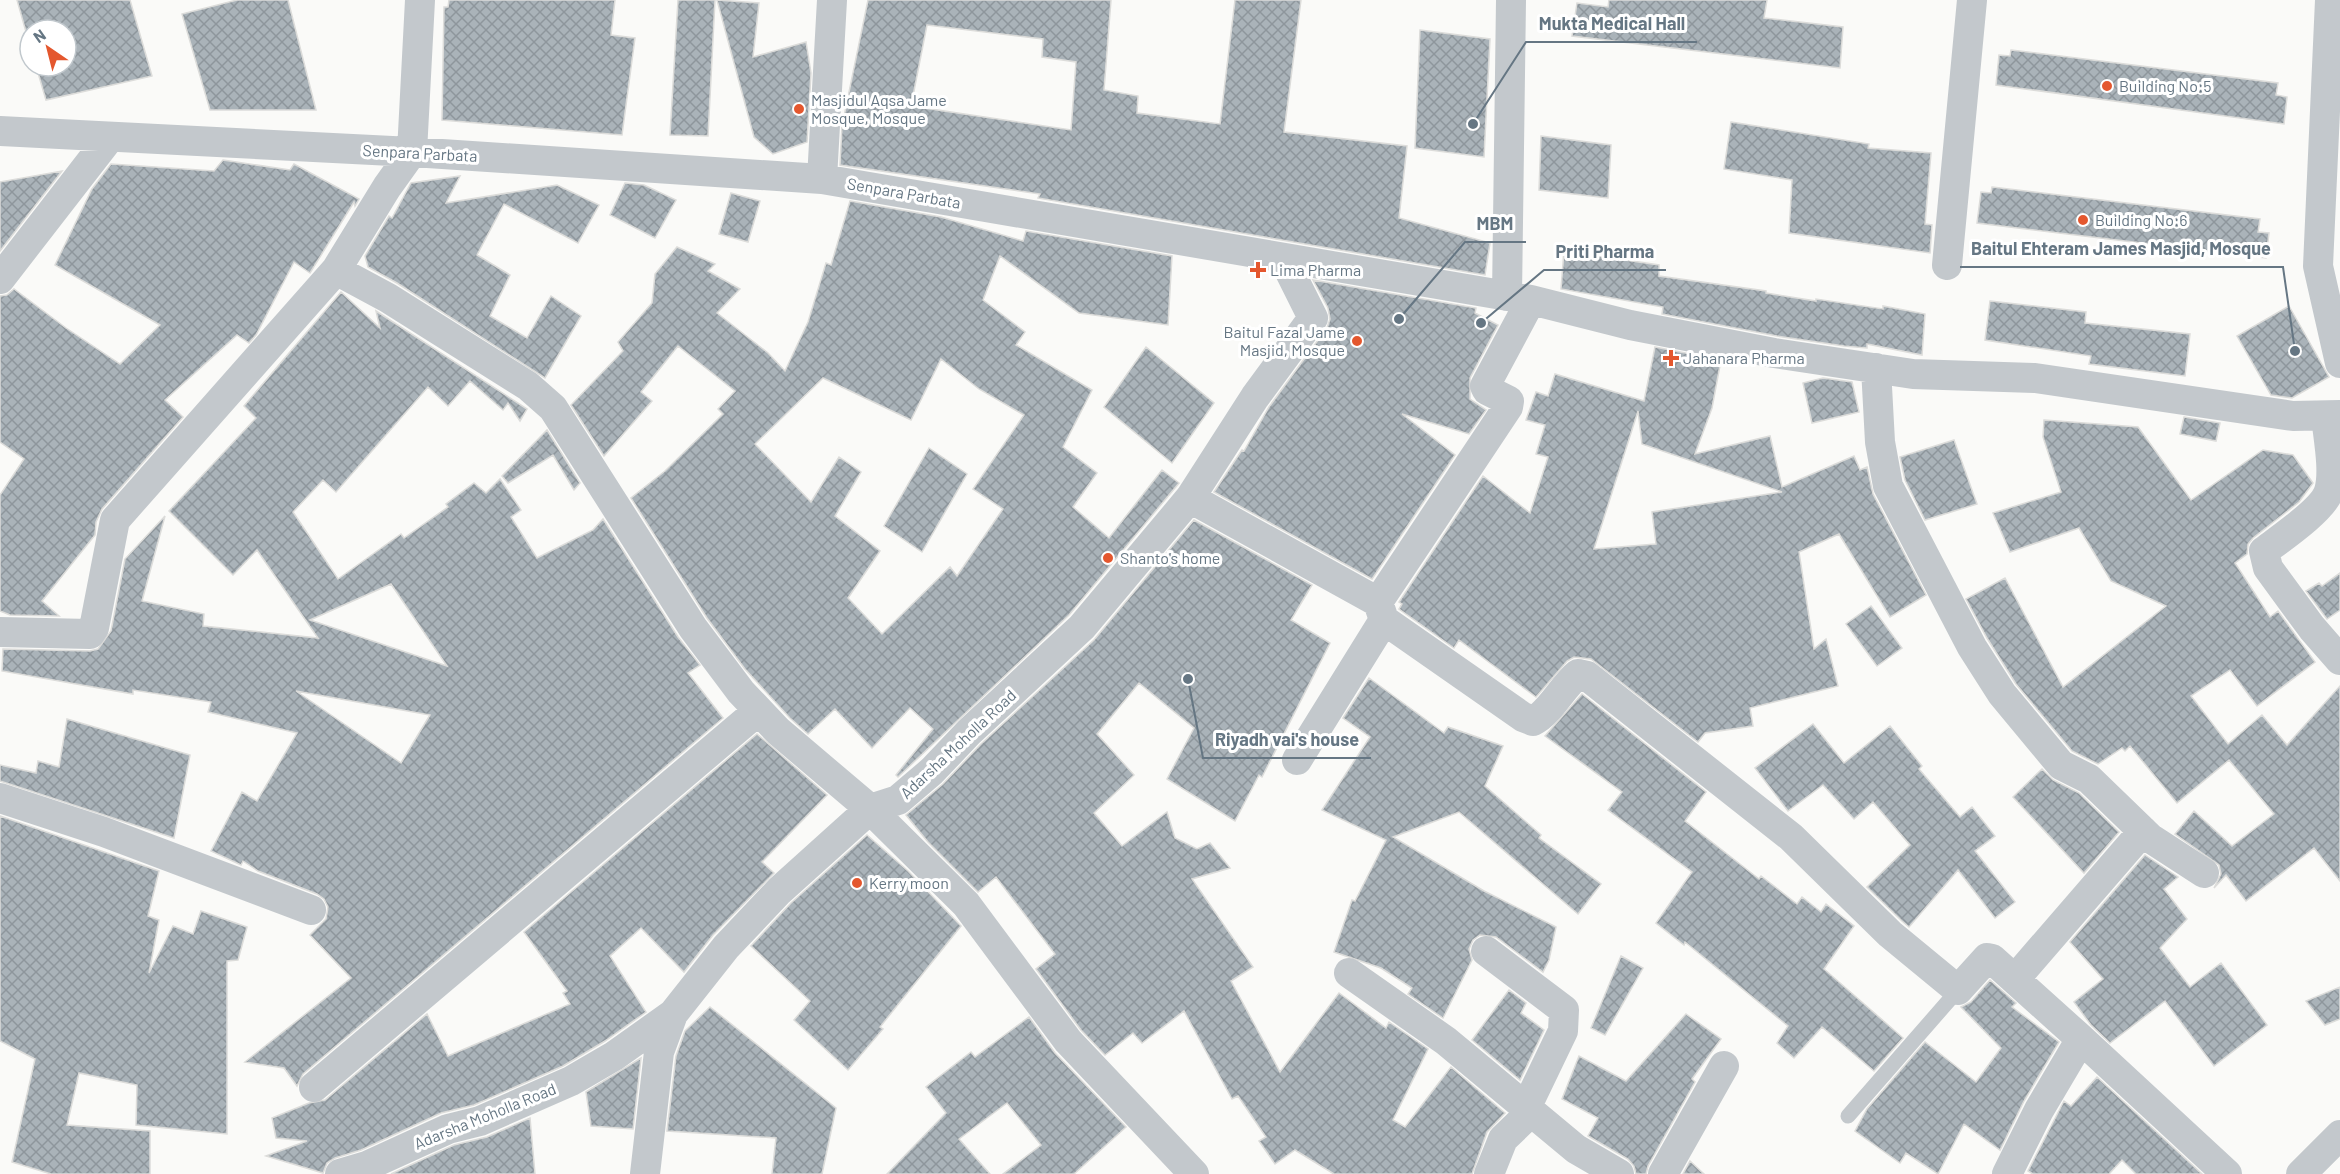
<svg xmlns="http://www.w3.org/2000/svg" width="2340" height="1174" font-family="Barlow,sans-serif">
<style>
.building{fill:url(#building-cross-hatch);stroke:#dcdcda;stroke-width:1.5;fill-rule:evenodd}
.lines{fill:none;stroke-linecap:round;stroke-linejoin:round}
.service{stroke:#c3c8cc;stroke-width:15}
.minor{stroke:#c3c8cc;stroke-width:30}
.poi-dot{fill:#e4572e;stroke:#fff;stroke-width:2}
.labels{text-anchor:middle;stroke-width:6;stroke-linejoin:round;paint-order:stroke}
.poi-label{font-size:16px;fill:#657683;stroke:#fff;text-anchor:start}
.street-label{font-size:16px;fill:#657683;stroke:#fff}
.leader{fill:none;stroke:#657683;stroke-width:2}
.callout-dot{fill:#657683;stroke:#fff;stroke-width:2}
.callout-label{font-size:18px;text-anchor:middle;font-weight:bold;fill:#657683;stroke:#fff;stroke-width:6;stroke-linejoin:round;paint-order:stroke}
</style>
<defs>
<pattern id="building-cross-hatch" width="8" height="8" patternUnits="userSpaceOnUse" patternTransform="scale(1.5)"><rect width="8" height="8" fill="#aab3b9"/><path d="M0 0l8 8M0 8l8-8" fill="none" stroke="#8e969c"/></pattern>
</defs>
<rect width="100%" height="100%" fill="#fafaf8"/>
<!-- building -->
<path class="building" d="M17,0H130L152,76L46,100L36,66H66V30H30V46Z
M237,0H288L316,110H210L182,14Z
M449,0H615L611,35L635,38L622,135L442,120L444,7H448Z
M678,0H715L708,136L670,135Z
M717,0L759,3L753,57L806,42L811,73L807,142L773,154L754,137Z
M868,0H1111L1104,90L1138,96L1137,113L1220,124L1235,0H1301L1284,132L1407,146L1399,218L1490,243L1485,275L1038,198L1040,194L840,165L842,126ZM927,25L1043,39L1042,57L1076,62L1071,130L911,106Z
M1609,0H1767L1764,18L1843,27L1840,68L1572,36L1577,3L1608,7Z
M1420,30L1490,39L1484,157L1415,148Z
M2011,50L2278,83L2276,95L2287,97L2284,124L1996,85L1999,55L2010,56Z
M1731,122L1869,144L1868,148L1931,153L1925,224L1932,225L1930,253L1789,233L1792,180L1724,169Z
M1541,136L1611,145L1608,198L1539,190Z
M223,160L290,170L294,164L359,199L355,206L354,202L310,273L294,262L256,335L249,343L237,335L165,400L183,417L102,509L96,522L95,535L42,601L59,616L10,615L0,611V495L24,459L0,442V296L7,295L14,289L66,328L120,364L160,325L55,265L92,189L111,164L214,171Z
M62,171L0,251V182Z
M460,176L446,203L557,185L599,205L578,243L504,204L477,255L510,275L490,316L527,338L551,296L581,316L545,378L397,283L368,267L365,256L389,216L392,218L411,183Z
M625,183L644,185L676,200L655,238L610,215Z
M1992,187L2260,219L2258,232L2269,233L2266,258L1977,223L1981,192L1991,193Z
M731,193L760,201L748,242L719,234Z
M850,201L941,217L1023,241L1026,231L1172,256L1168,325L1079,313L1000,256L983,300L1025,332L1016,345L1092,390L1063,447L1097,473L1073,507L1109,538L1162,470L1179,483L1069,615L898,777L896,775L933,729L910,708L872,748L835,709L808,734L790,718L745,669L707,618L631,498L665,471L723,414L718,409L735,391L678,346L641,392L652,401L604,456L571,405L623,351L618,342L652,303L655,274L677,247L715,264L708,271L740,289L717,313L768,353L785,371L808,322L826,263L831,265ZM941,359L979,389L1024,415L973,489L1003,509L957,576L950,567L882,634L848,598L880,551L835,516L861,472L839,457L811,502L755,444L823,378L911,420Z
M1564,251L1659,265V276L1766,291V293L1816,301V299L1883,309V306L1925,314L1922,355L1867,344V348L1844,346L1777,336L1662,314L1663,307L1561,289Z
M1313,280L1476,308L1475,313L1498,325L1470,378V399L1486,410L1469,434L1402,414L1455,455L1372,579L1214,492L1242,450L1244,451L1269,407L1327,328L1330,319L1328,308Z
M341,292L380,328L376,311L527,409L520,421L508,403L503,410L470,381L448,406L428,387L336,492L323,480L293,512L338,579L401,534L404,538L448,507L446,504L474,483L486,493L500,479L521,510L511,517L537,558L593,530L603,519L678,637L700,665L688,673L723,718L303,1074L297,1086L284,1068L245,1062L351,978L310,935L326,919L328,907L324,899L317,894L258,871L243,861L241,865L211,851L242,792L257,801L297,733L208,712L211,702L133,690V694L2,671L3,649L90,651L98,649L111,631L125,559L165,516L142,601L204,614L203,626L318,638L257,550L233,575L169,511L256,418L244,406ZM391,584L447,666L310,620ZM296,691L430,715L401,763Z
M1990,301L2086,312L2085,323L2190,334L2185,376L2089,364L2091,356L1985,340Z
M2289,306L2329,377L2292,398L2271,395L2237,336Z
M1146,347L1214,403L1172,463L1104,407Z
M1655,347L1721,360L1712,408L1695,454L1770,436L1782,487L1854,456L1860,470L1867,467L1873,494L1926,595L1890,617L1839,534L1799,552L1814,649L1826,639L1838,686L1750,708L1753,726L1705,733L1698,742L1591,659L1574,657L1567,661L1536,697L1459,640L1454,648L1399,609L1402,604L1399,602L1483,476L1530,513L1548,457L1536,454L1545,425L1526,420L1536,392L1548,396L1555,374L1644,401ZM1638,411L1642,444L1782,492L1652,512L1656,544L1594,549Z
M1823,378L1852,382L1859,412L1812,423L1803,383Z
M2184,417L2220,423L2216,441L2180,434Z
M2044,420L2138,427L2191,500L2263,450L2293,455L2313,483L2299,502L2253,538L2248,544L2247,554L2235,563L2270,617L2278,611L2315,662L2257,706L2230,670L2191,696L2228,744L2262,715L2287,745L2340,686V881L2314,848L2246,901L2226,875L2214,888L2221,874L2219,865L2175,834L2194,811L2232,846L2274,814L2229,760L2177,803L2130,746L2125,751L2122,748L2098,764L2072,751L2016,684L1987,638L1966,599L2005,578L2063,687L2166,606L2111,581L2079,528L2010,552L1993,513L2061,492L2043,437Z
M547,430L580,483L574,490L553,455L508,483L502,476Z
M1954,440L1977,504L1925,520L1905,480L1900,457Z
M929,448L967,474L922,552L884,526Z
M1194,520L1312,585L1291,620L1330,643L1262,777L1259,775L1235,821L1167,779L1194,728L1139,683L1097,734L1134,775L1094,813L1122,846L1167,812L1175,838L1197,849L1210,843L1230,868L1192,879L1253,967L1231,981L1280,1072L1339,993L1386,1028L1389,1022L1428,1049L1393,1120L1405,1127L1451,1067L1505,1113L1487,1132L1472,1174H1334L1295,1150L1275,1164L1259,1141L1266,1137L1238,1096L1232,1099L1184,1011L1142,1043L1133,1033L1105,1055L1081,1030L1036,969L1055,954L996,877L978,892L928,842L906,815L943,784L981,744L1094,640Z
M2340,573V610L2327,619L2306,591L2319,583L2322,586Z
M1871,606L1902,648L1877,666L1846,624Z
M1369,678L1444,733L1448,727L1503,746L1485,786L1541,835L1539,838L1601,884L1578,914L1459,812L1393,837L1484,891L1556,927L1549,960L1543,972L1496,937L1480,935L1473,940L1469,949L1472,960L1443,1018L1408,994L1412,988L1381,968L1334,952L1352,900L1355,901L1386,840L1322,810L1370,737L1343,718Z
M1582,694L1706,792L1685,821L1759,879L1761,876L1797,904L1802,897L1821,912L1826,904L1854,926L1824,969L1903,1038L1874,1071L1822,1027L1794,1058L1777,1043L1788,1026L1685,942L1684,945L1656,923L1692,872L1608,810L1622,792L1545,736Z
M67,719L190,755L174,838L0,781V765L36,773L38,761L59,767Z
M1813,724L1844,763L1890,726L1922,766L1919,769L1960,817L1972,807L1995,836L1975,851L2015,902L1995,918L1958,870L1909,927L1902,921L1867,887L1910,845L1873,802L1854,819L1823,785L1788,811L1755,768Z
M757,734L827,795L762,862L774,873L713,935L684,972L641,928L610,956L646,1012L605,1041L563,1066L474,1105L441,1113L361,1150L335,1158L327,1163L323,1173L266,1156L307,1141L276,1138L272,1118L309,1103L325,1100L427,1014L448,1056L570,1004L563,993L567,991L524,932Z
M2042,769L2053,780L2079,793L2119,832L2084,873L2013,797Z
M0,816L159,871L148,916L159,920L149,973L173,926L193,934L201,911L247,927L238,960L227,961V1134L136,1125L137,1085L79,1073L67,1125L150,1131V1174H51L12,1162L35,1059L0,1041Z
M867,835L908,871L961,926L880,1027L883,1029L848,1070L794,1020L810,1001L751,946L791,903Z
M2145,855L2178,877L2164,889L2187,919L2160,948L2190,987L2221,963L2267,1025L2214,1066L2165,1001L2110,1043L2091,1025L2074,1002L2103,979L2070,942Z
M1621,956L1643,968L1605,1035L1591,1028Z
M1990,980L2016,1003L2012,1007L2059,1042L2024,1101L2000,1150L1964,1124L1938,1174L1906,1153L1900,1163L1855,1131L1867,1109L1925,1042L1976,1082L2001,1048L1961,1007L1971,1002Z
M2340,987V1019L2325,1025L2306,1001Z
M1509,990L1526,1003L1521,1013L1544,1030L1520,1080L1472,1040Z
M710,1007L836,1108L822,1174H772L776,1138L667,1131L676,1056L685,1031Z
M1686,1014L1721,1039L1692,1079L1695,1082L1648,1166L1646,1174H1636L1634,1166L1628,1159L1588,1136L1598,1118L1562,1099L1579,1056L1626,1081Z
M1029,1017L1055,1053L1126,1127L1074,1174H1003L1041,1145L1007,1103L959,1139L990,1174H887L946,1113L926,1087L971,1052L975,1057Z
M641,1058L633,1129L591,1126L586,1092Z
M2097,1077L2202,1174H2136L2122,1160L2109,1174H2033L2028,1171L2064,1101L2071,1106Z
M530,1118L535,1174H391L454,1145L487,1137Z
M1690,1161L1704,1174H1683Z"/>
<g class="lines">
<!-- service -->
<path class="service" d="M1848,1116L1958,990"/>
<!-- minor -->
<path class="minor" d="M2330,0L2318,266L2340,363
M0,131L412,152L822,179L1531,300L1630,325L1774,353L1913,374L2035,378L2293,416L2340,415
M822,179L832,0
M1947,265L1972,0
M336,270L388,298L528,386L553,408L693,628L741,692L778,731L870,809L966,904L1068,1041L1194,1174
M0,279L110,137
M1507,296L1511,0
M1876,368L1880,442L1888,486L1972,647L2002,694L2061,765L2089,779L2150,838L2204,873
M2326,416C2328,437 2335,471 2329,491C2324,509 2280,539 2264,551L2268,568L2312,628L2340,660
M1190,498L1378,602L1384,620L1523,717L1533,721C1549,714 1563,686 1578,674L1587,676L1791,837L1890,934L1958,990L1987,958L1992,959L2081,1039
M1378,602L1508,407L1509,401L1487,390L1485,386L1531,300
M0,632L90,634L94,628L115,520L336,270L387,187L412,152L420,0
M1297,760L1384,620
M0,798L104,832L311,910
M1486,951L1564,1010L1563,1031L1526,1108
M1349,973L1446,1041L1576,1149L1619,1174
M2015,979L2143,831
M314,1087L758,711
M340,1174L367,1166L448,1129L480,1121L571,1081L614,1056L673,1014L726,947L779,891L870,809L898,800L932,771L969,732L1082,627L1190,498L1255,397L1313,318L1283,258
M645,1174L659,1052L673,1014
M1489,1174L1503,1139L1531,1112
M1663,1174L1724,1066
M2007,1174L2039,1110L2081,1039L2227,1174
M2301,1174L2340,1135"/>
</g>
<!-- markers -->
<g class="poi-dot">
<circle cx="2107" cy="86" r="6"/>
<circle cx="799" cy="109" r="6"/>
<circle cx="2083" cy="220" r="6"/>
<path d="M1255 261h6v6h6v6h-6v6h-6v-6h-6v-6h6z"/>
<circle cx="1357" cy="341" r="6"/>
<path d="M1668 349h6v6h6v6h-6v6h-6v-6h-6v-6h6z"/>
<circle cx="1108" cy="558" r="6"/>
<circle cx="857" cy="883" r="6"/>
</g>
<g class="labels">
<!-- poi labels -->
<g class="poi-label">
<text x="2119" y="92">Building No:5</text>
<text x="811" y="106">Masjidul Aqsa Jame<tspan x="811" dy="18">Mosque, Mosque</tspan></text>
<text x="2095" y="226">Building No:6</text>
<text x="1270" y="276">Lima Pharma</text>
<text x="1345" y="338" text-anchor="end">Baitul Fazal Jame<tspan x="1345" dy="18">Masjid, Mosque</tspan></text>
<text x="1683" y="364">Jahanara Pharma</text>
<text x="1120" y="564">Shanto's home</text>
<text x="869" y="889">Kerry moon</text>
</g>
<!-- street labels -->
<g class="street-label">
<text transform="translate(420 153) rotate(3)" y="6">Senpara Parbata</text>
<text transform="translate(904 193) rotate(10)" y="6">Senpara Parbata</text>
<text transform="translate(958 744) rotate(-43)" y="6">Adarsha Moholla Road</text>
<text transform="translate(485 1116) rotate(-22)" y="6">Adarsha Moholla Road</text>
</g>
</g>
<!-- callouts -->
<path class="leader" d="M1473 124L1526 42H1697M1399 319L1465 242H1526M2295 351L2283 267H1960M1481 323L1544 270H1666M1188 679L1203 758H1371"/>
<g class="callout-dot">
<circle cx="1473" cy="124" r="6"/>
<circle cx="1399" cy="319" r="6"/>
<circle cx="2295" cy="351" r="6"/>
<circle cx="1481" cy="323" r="6"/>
<circle cx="1188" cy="679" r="6"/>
</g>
<g class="callout-label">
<text x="1612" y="30">Mukta Medical Hall</text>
<text x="1495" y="230">MBM</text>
<text x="2121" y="255">Baitul Ehteram James Masjid, Mosque</text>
<text x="1605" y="258">Priti Pharma</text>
<text x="1287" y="746">Riyadh vai's house</text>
</g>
<!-- north arrow -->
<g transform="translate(48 48) rotate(325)"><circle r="28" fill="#ffffff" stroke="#c1c8cd" stroke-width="1.5"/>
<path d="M0-4.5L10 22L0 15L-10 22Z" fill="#e4572e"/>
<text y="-9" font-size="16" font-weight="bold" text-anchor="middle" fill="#657683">N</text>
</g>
</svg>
